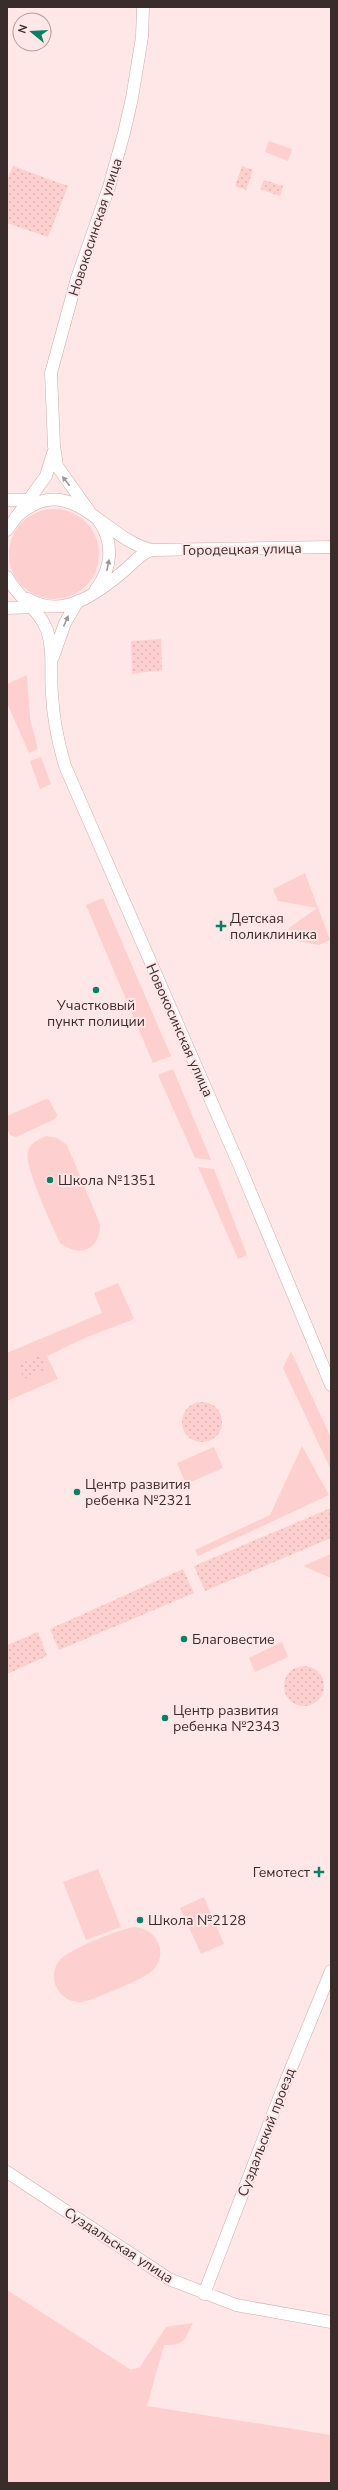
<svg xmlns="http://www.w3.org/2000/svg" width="338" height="2490" font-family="'Nunito Sans',sans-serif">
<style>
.grass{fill:#fdcfcf}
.park{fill:url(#park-dots)}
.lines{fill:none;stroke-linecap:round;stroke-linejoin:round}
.minor-casing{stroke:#cfaaaa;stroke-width:13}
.minor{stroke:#fff;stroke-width:12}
.oneway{fill:#9d9696}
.poi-dot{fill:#048263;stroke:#ffe7e7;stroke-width:1.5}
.labels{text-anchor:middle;stroke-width:4;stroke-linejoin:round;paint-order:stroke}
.street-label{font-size:14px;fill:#3b2c2c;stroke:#ffe7e7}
.poi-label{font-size:14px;fill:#3b2c2c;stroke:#ffe7e7;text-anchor:start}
</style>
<defs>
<pattern id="park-dots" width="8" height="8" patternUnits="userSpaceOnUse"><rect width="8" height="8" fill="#fdcfcf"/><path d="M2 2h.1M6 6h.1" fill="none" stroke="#dab2b2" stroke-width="1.8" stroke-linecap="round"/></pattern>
</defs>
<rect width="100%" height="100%" fill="#ffe7e7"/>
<!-- grass -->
<path class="grass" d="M269,141L292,149L288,161L265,152Z
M9 554a45 45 0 1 1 90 0a45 45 0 1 1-90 0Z
M27,675L30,718L38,749L29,753L7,703V684Z
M41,757L51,784L40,789L30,761Z
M305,873L330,940L319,945L287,939L289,928L317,908L278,901L273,889Z
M103,898L171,1056L153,1063L86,905Z
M173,1069L211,1160L195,1158L158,1075Z
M46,1099L49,1100L57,1115L55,1119L16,1137L10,1135L7,1129V1116Z
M46,1136L57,1138L67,1145L100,1224C100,1250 81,1258 60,1243C53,1227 23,1165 28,1151C31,1142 38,1140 46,1136Z
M198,1167L214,1169L247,1255L238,1259Z
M118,1283L134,1319L87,1337L47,1356L58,1379L7,1401V1353L102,1313L94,1293Z
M291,1351L331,1438V1470L283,1368Z
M302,1446L329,1495L198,1556L195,1550L270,1515Z
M214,1447L223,1468L186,1484L177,1463Z
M331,1554V1578L303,1566Z
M282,1642L288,1657L255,1672L249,1658Z
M98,1869L121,1927L86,1940L63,1882Z
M204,1897L224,1944L201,1954L180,1908Z
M136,1927C146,1929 155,1934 159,1945C162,1953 160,1963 153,1970C145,1979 100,1996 87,2001C64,2008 44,1981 59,1961C67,1950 121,1928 136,1927Z
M7,2290L131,2370L140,2367L166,2327L193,2323C184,2340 185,2346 164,2345L147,2406L331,2435V2483H7Z"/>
<!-- park -->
<path class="park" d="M13,166L68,186L48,237L7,223V181Z
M242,166L253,170L246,190L235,186Z
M264,180L283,186L280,196L260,189Z
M161,639L162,670L132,674L131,641Z
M40,1355L46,1369L24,1379L18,1365Z
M182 1422a20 20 0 1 1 40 0a20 20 0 1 1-40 0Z
M331,1508V1538L205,1591L194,1566Z
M183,1569L194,1593L59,1650L50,1629Z
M38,1632L47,1656L7,1674V1645Z
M284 1686a20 20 0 1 1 40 0a20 20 0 1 1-40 0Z"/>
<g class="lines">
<defs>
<path id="minor" d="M7,500H35
M89,511L57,466L54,446L51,373L77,278L109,187L124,133L132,98L142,37L143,7
M16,517C71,467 102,539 152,550
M7,530L46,476L53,453
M7,577C17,597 39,609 47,630C54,651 50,672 52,694C53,718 58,742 65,766L240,1167L331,1385
M96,589C112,569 114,542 99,521
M28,599C63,620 98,593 125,570C133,563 141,553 152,550L331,547
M7,608L36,607
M53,657L65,623L78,601
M7,2172L169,2279L236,2305L331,2322
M204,2294L283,2088L331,1971"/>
</defs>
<!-- minor casing -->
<use href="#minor" class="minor-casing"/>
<!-- minor -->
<use href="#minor" class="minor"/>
</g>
<!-- one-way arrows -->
<defs><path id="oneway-solid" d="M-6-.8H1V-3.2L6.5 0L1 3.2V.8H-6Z"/></defs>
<g class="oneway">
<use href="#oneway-solid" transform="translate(66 481) rotate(-128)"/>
<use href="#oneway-solid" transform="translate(108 565) rotate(-78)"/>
<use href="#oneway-solid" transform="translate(66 621) rotate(-66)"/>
</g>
<!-- markers -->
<g class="poi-dot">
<path d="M219 920h4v4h4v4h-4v4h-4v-4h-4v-4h4z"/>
<circle cx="96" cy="990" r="4"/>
<circle cx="50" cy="1180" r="4"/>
<circle cx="77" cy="1492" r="4"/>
<circle cx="184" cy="1639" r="4"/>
<circle cx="165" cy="1718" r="4"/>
<path d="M317 1866h4v4h4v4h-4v4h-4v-4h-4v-4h4z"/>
<circle cx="140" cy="1920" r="4"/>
</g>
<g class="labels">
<!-- street labels -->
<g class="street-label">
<text transform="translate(95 227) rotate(-72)" y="5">Новокосинская улица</text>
<text transform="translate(242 549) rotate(-1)" y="5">Городецкая улица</text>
<text transform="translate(180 1030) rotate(66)" y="5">Новокосинская улица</text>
<text transform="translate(266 2132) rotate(-69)" y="5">Суздальский проезд</text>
<text transform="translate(119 2245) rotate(33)" y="5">Суздальская улица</text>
</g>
<!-- poi labels -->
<g class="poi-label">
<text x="230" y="923">Детская<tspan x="230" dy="16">поликлиника</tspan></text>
<text x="96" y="1010" text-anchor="middle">Участковый<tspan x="96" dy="16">пункт полиции</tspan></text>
<text x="58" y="1185">Школа №1351</text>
<text x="85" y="1489">Центр развития<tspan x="85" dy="16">ребенка №2321</tspan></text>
<text x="192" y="1644">Благовестие</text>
<text x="173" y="1715">Центр развития<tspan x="173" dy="16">ребенка №2343</tspan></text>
<text x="310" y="1877" text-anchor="end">Гемотест</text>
<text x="148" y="1925">Школа №2128</text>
</g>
</g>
<!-- border -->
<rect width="338" height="2490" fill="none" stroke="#3b2c2c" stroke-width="16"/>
<!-- north arrow -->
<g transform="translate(32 32) rotate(288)"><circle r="19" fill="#ffe7e7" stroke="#b19c9c"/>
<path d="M0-3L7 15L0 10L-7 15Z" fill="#048263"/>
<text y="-6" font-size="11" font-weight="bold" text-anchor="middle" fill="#3b2c2c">N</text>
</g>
</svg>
